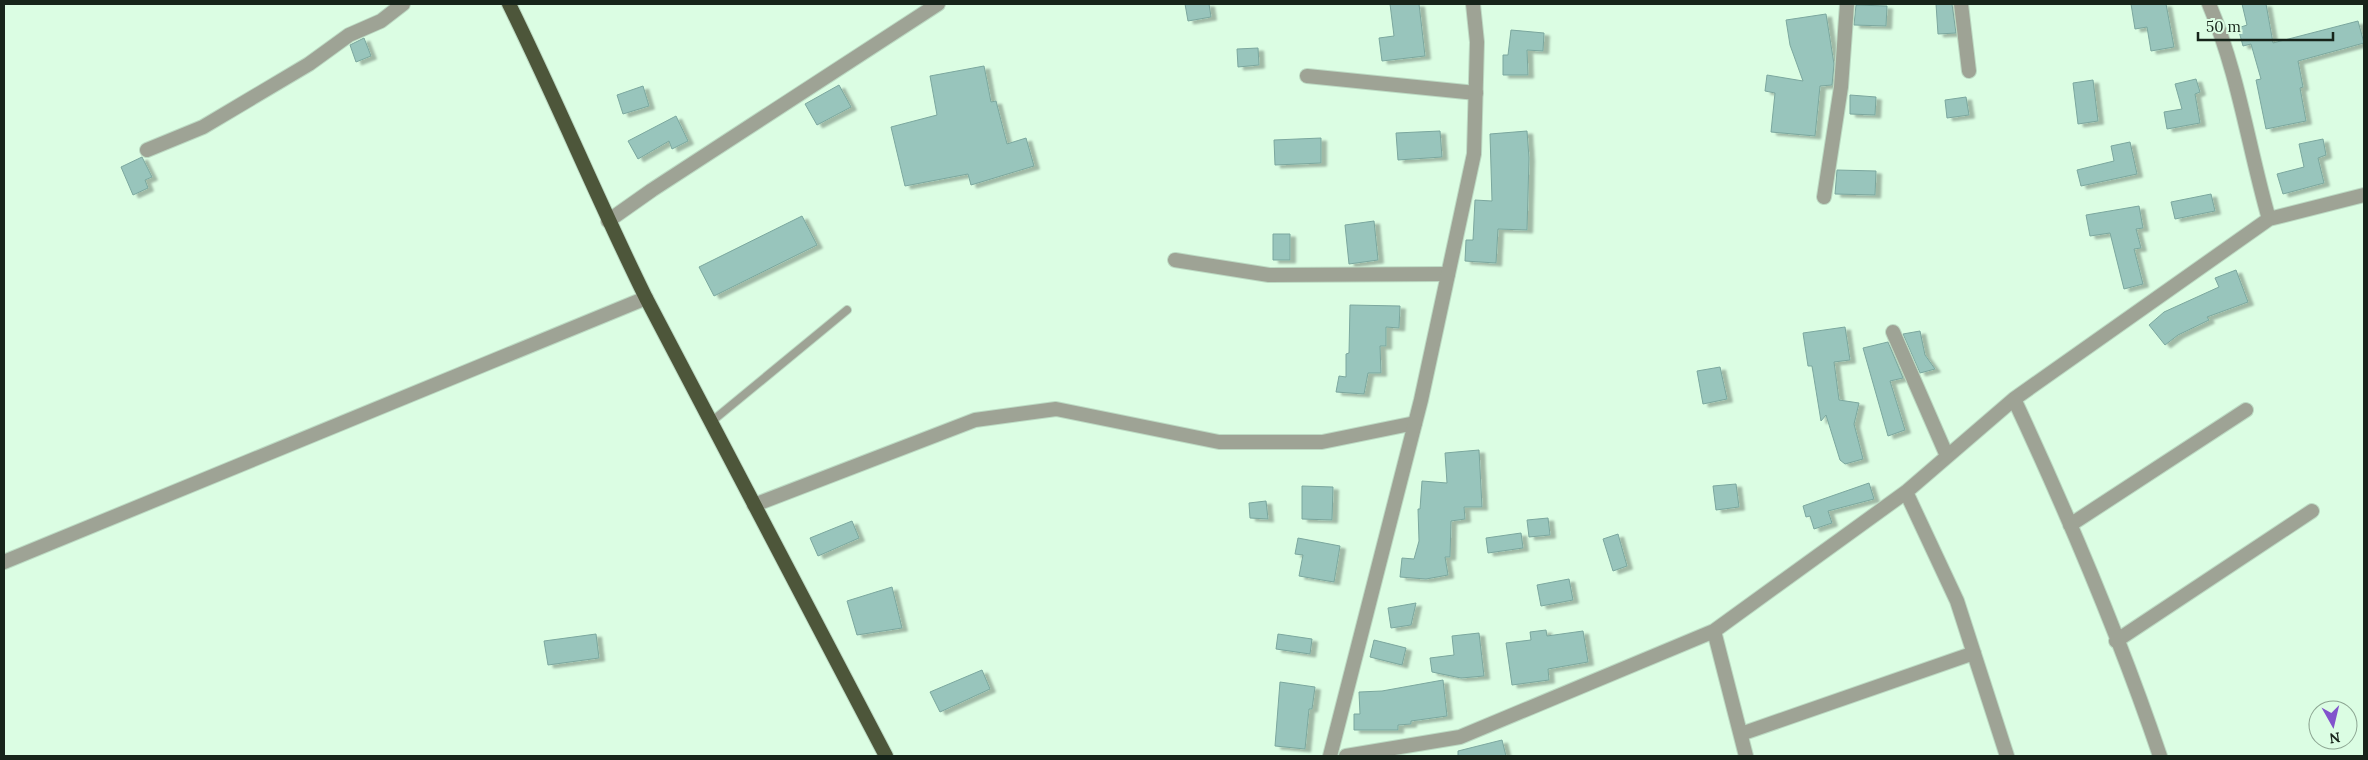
<svg xmlns="http://www.w3.org/2000/svg" width="2368" height="760" font-family="Lora,serif">
<style>
.building{fill:#98c5bc;stroke:#7ba79e;filter:url(#shadow)}
.lines{fill:none;stroke-linecap:round;stroke-linejoin:round}
.service-casing{stroke:#bcdac3;stroke-width:10}
.minor-casing{stroke:#bcdac3;stroke-width:16}
.tertiary-casing{stroke:#bcdac3;stroke-width:16}
.trunk-casing{stroke:#bcdac3;stroke-width:16}
.service{stroke:#9ea395;stroke-width:8}
.minor{stroke:#9ea395;stroke-width:14}
.tertiary{stroke:#9ea395;stroke-width:14}
.trunk{stroke:#4d563a;stroke-width:14}
</style>
<defs>
<filter id="shadow"><feDropShadow dx="5.5" dy="3" stdDeviation="1" flood-color="#0004"/></filter>
</defs>
<rect width="100%" height="100%" fill="#dbfde3"/>
<!-- building -->
<path class="building" d="M1185,4H1209L1211,17L1188,21Z
M1390,4H1419L1425,56L1382,61L1379,38L1394,36Z
M1936,4H1952L1956,33L1938,34Z
M2131,4H2166L2174,47L2151,51L2147,27L2135,29Z
M2242,4H2266L2273,43L2358,21L2364,43L2298,61L2303,87L2300,88L2306,121L2266,129L2256,80L2261,79L2251,44L2243,46L2238,28L2247,25Z
M1856,5L1887,6L1886,26L1854,25Z
M1826,14L1834,64L1832,85L1820,86L1815,136L1771,132L1775,93L1765,91L1767,75L1803,81L1790,45L1786,20Z
M1511,30L1544,33L1543,51L1527,50L1528,75H1503V55H1508Z
M364,38L371,56L356,62L350,45Z
M1258,48L1259,65L1238,67L1237,49Z
M984,66L991,102L996,101L1007,144L1026,138L1034,166L971,185L968,174L905,186L891,127L937,115L930,76Z
M2196,79L2200,92L2195,94L2200,123L2167,129L2164,112L2182,109L2175,84Z
M2093,80L2098,121L2078,124L2073,83Z
M839,85L851,107L817,125L805,104Z
M643,86L649,106L623,114L617,95Z
M1850,95L1876,97L1875,115L1850,114Z
M1966,97L1969,115L1947,118L1945,100Z
M676,116L688,141L672,149L669,141L638,159L628,141Z
M1440,131L1442,157L1398,160L1396,133Z
M1527,131L1529,158L1527,230L1498,229L1496,263L1465,261L1466,240H1473L1475,200L1492,201L1490,134Z
M1321,138V163L1275,165L1274,140Z
M2323,139L2326,155L2318,158L2324,183L2283,194L2277,174L2304,167L2299,144Z
M2130,142L2137,174L2081,186L2077,170L2114,161L2111,146Z
M142,157L152,177L145,180L148,188L133,195L121,167Z
M1837,170L1876,171L1875,195L1835,194Z
M2211,194L2215,211L2175,219L2171,202Z
M2139,206L2143,228L2136,229L2141,248L2134,249L2143,284L2124,289L2110,233L2090,236L2086,215Z
M802,216L817,245L714,296L699,267Z
M1374,221L1378,260L1349,264L1345,225Z
M1273,234H1290V260H1273Z
M2236,270L2248,302L2207,317L2209,320L2178,335L2165,345L2149,325L2164,312L2219,287L2215,278Z
M1350,305L1400,306L1399,328L1386,327V346H1380L1381,373H1368L1364,394L1336,392L1339,376L1346,377V354L1349,353Z
M1845,327L1850,360L1834,362L1839,400L1859,403L1854,424L1863,459L1845,464L1840,460L1826,415L1821,421L1812,366H1808L1803,333Z
M1920,331L1925,355L1935,369L1920,373L1903,334Z
M1888,342L1903,378L1890,381L1905,430L1888,436L1863,348Z
M1720,367L1727,399L1703,404L1697,371Z
M1479,450L1482,507H1464L1465,519L1451,521L1450,557H1445L1448,575L1426,579L1400,577L1402,558L1414,559L1419,541L1418,509H1420L1422,481L1447,483L1445,453Z
M1869,483L1874,499L1828,511L1832,523L1814,529L1810,516L1806,517L1803,506Z
M1736,484L1739,507L1716,510L1713,486Z
M1302,486L1333,487L1332,520L1302,519Z
M1266,501L1268,519L1250,518L1249,503Z
M1548,518L1550,535L1529,537L1527,520Z
M852,521L859,538L818,556L810,538Z
M1521,533L1523,548L1488,553L1486,538Z
M1618,534L1627,566L1613,571L1603,539Z
M1298,538L1340,546L1334,582L1299,576L1303,555L1295,554Z
M1569,579L1573,600L1541,606L1537,585Z
M892,587L902,628L857,635L847,601Z
M1416,603L1411,625L1391,628L1388,608Z
M1546,630L1547,636L1583,631L1588,662L1548,669L1549,680L1512,685L1506,643L1531,640L1530,632Z
M1479,633L1484,676L1461,678L1432,672L1430,658L1454,655L1452,636Z
M596,634L599,658L548,665L544,641Z
M1278,634L1312,639L1310,654L1276,649Z
M1374,640L1406,648L1402,665L1370,657Z
M982,670L990,689L940,712L930,692Z
M1443,680L1447,716L1411,721V724L1398,725V730H1354V714H1360L1359,692L1382,691Z
M1280,682L1315,687L1312,709H1309L1305,749L1275,746Z
M1502,740L1506,756H1458V751Z"/>
<g class="lines">
<defs>
<path id="service" d="M711,422L847,310"/>
<path id="minor" d="M1961,4L1969,71
M2209,4C2239,75 2248,146 2269,219
M1307,76L1476,93
M147,150L203,127L309,64L349,35L381,21L403,4
M1824,197L1841,87L1847,4
M608,221L652,190L938,4
M1175,260L1269,275L1448,274
M1893,332L1947,456
M2014,399C2068,515 2119,635 2160,756
M1906,492L1957,601L2007,756
M754,505L975,420L1056,409L1219,442H1322L1415,423
M2070,525L2246,410
M4,562L646,298
M1714,631L1746,756
M2116,641L2312,511
M1741,734L1974,653
M1346,756L1460,737L1714,631L1906,492L2014,399L2269,219L2364,195"/>
<path id="tertiary" d="M1330,756L1421,400L1474,154L1477,42L1473,4"/>
<path id="trunk" d="M509,4C557,101 598,201 646,298L886,756"/>
</defs>
<!-- service casing -->
<use href="#service" class="service-casing"/>
<!-- minor casing -->
<use href="#minor" class="minor-casing"/>
<!-- tertiary casing -->
<use href="#tertiary" class="tertiary-casing"/>
<!-- trunk casing -->
<use href="#trunk" class="trunk-casing"/>
<!-- service -->
<use href="#service" class="service"/>
<!-- minor -->
<use href="#minor" class="minor"/>
<!-- tertiary -->
<use href="#tertiary" class="tertiary"/>
<!-- trunk -->
<use href="#trunk" class="trunk"/>
</g>
<!-- border -->
<rect width="2368" height="760" fill="none" stroke="#17241a" stroke-width="10"/>
<!-- north arrow -->
<g transform="translate(2333 725) rotate(172)"><circle r="24" fill="#dbfde3" stroke="#8da693"/>
<path d="M0-4L9 19L0 12L-9 19Z" fill="#8253cc"/>
<text y="-8" font-size="14" font-weight="bold" text-anchor="middle" fill="#17241a">N</text>
</g>
<!-- scale -->
<path d="M2198 32v8h135v-8" fill="none" stroke="#17241a" stroke-width="2.5"/>
<text x="2206" y="32" font-size="15" fill="#17241a" stroke="#dbfde3" stroke-width="4" paint-order="stroke">50 m</text>
</svg>
